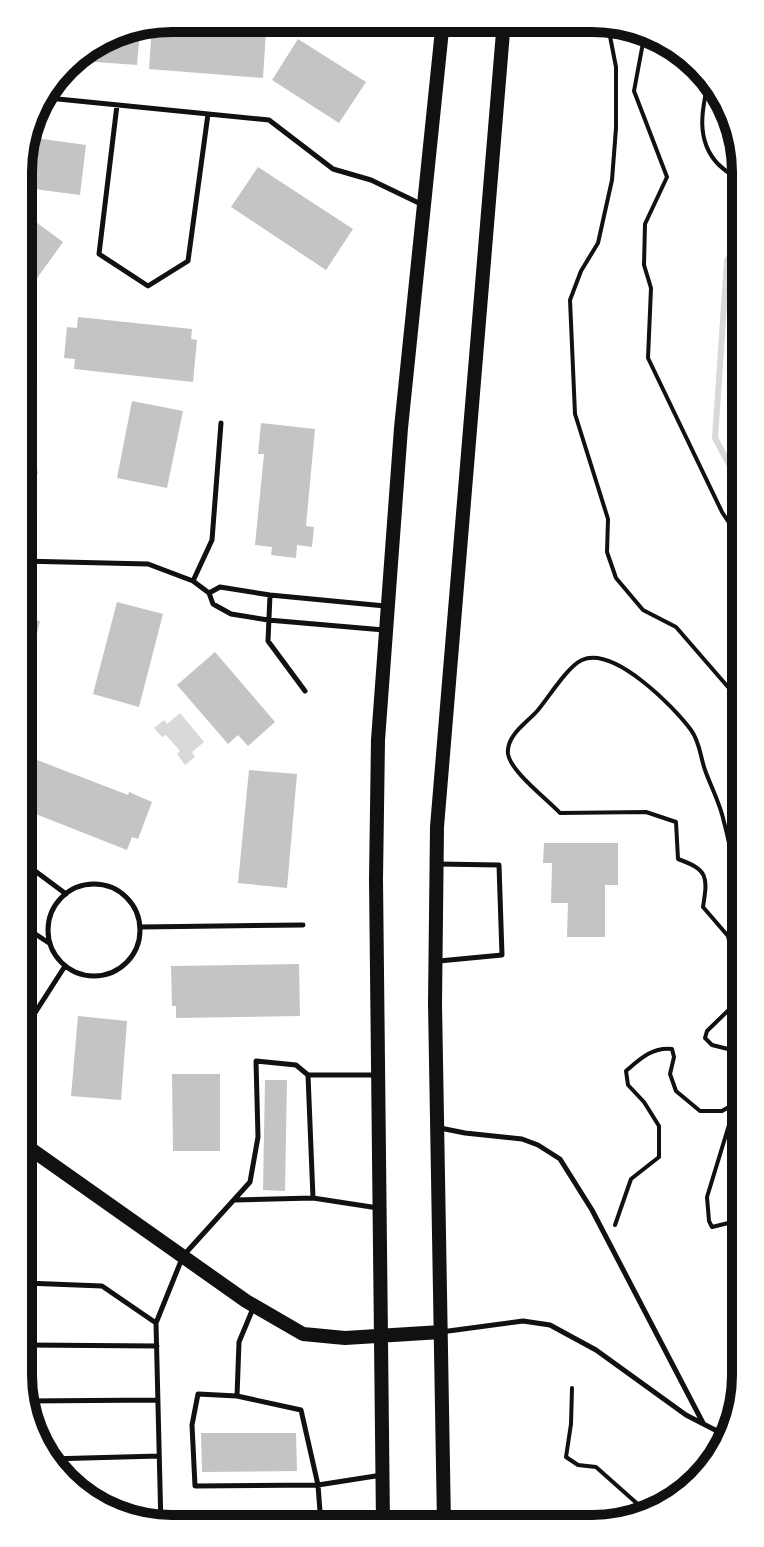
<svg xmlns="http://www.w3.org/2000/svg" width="764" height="1547" font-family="'Zilla Slab',serif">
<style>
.water{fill:#d9d9d9}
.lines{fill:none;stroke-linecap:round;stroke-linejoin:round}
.stream{stroke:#d9d9d9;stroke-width:6}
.building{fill:#c4c4c4}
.path{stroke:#111;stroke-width:4}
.service{stroke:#111;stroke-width:5}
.primary{stroke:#111;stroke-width:14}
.rim{fill:none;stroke:#111;stroke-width:10}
</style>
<rect width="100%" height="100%" fill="#fff"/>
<!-- water -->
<path class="water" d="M180,713L204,742L192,752L195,757L185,765L177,754L180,751L166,735L162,737L154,728L164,720L167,724Z"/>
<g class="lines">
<!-- stream -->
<path class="stream" d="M739,239L727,261L715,438L740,485"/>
</g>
<!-- building -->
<path class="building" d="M160,22L266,31L263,78L149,69L152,26Z
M140,30L137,65L68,60L70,57Z
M298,39L366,82L339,123L272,80Z
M28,137L86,145L80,195L19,187V152Z
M258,167L353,229L326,270L231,207Z
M25,214L63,242L20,302V221Z
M78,317L192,329L191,339L197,340L193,382L74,369L75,359L64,358L67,327L77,328Z
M20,371H22L38,474L21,476Z
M132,401L183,411L167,488L117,478Z
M261,423L315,429L306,526L314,527L312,547L297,545L296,558L271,555L272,547L255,545L264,454H258Z
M117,602L163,614L139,707L93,694Z
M22,616L40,621L23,690H22Z
M215,652L275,722L248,746L238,735L228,744L177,685Z
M37,760L128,795L129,792L152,802L138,839L132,837L127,850L23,809V771L24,767L33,771Z
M249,770L297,774L287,888L238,883Z
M544,843H618V885H605V937H567L568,903H551L552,863H543Z
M299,964L300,1016L176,1018V1006H172L171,966Z
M78,1016L127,1021L121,1100L71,1096Z
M172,1074H220V1151H173Z
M265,1080H287L285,1191L263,1190Z
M201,1433H296L297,1471L202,1472Z
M200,1519L279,1520V1526L200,1527Z"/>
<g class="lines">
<!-- path -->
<path class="path" d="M607,21L616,67V128L612,180L598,243L581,271L570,300L575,414L608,519L607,552L616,578L643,610L676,627L741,702
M645,32L634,91L667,177L645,224L644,265L651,288L648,358L722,512L741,541
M709,79C702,108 695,140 718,164C724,170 732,175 738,181
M743,886C732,865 730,844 724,822C720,803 711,787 705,770C700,756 700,742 691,730C673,706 614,646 582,660C567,667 549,697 538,710C527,723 506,735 508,754C511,772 547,799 560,813L646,812L676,822L678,859C708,870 708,876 703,907L728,936L742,997L707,1031L705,1038L712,1045L744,1053
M744,1110L729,1125L707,1197L709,1221L712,1227L745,1219
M615,1225L631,1179L659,1157V1126L644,1102L628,1085L626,1071C640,1059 652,1047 672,1049L674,1057L670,1074L676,1091L700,1111H722L744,1098
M572,1388L571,1424L566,1457L578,1465L596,1467L650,1515"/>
<!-- service -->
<path class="service" d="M48,98L269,120L333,169L371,180L423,205
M117,105L99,254L148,286L188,261L208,114
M21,561L148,564L193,581L209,593L213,604L231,614L268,620L384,630
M193,581L212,540L221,423
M209,593L220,587L270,595L385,606
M270,595L268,641L305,691
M23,862L66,894
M437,864L499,865L502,955L439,961
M48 930a46 46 0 1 1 92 0a46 46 0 1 1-92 0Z
M23,926L49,943
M141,927L303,925
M24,1030L65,966
M377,1075H308L313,1198L378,1208
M440,1128L465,1133L522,1139L538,1145L560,1159L592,1210L703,1423
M235,1200L313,1198
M25,1283L102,1286L156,1323
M254,1306L239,1342L237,1396L301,1410L318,1485L382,1475
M441,1332L523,1321L550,1325L596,1350L686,1415L719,1432L727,1434
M26,1345L157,1346
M237,1396L198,1394L192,1425L195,1486L318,1485L321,1525
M26,1401L158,1400
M49,1459L159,1456
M128,1517H161
M161,1527L156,1323L183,1256L250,1182L258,1137L256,1061L296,1065L308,1075"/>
<!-- primary -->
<path class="primary" d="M25,1145L246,1301L303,1334L345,1338L441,1332
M383,1524L376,879L378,740L401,428L443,20
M444,1524L435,1003L437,827L504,20"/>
</g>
<!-- crop -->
<path d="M0 0H764V1547H0ZM172 32H592A140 140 0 0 1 732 172V1375A140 140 0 0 1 592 1515H172A140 140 0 0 1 32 1375V172A140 140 0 0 1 172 32Z" fill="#fff" fill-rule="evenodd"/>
<path class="rim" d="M172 32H592A140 140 0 0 1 732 172V1375A140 140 0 0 1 592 1515H172A140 140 0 0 1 32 1375V172A140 140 0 0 1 172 32Z"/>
</svg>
